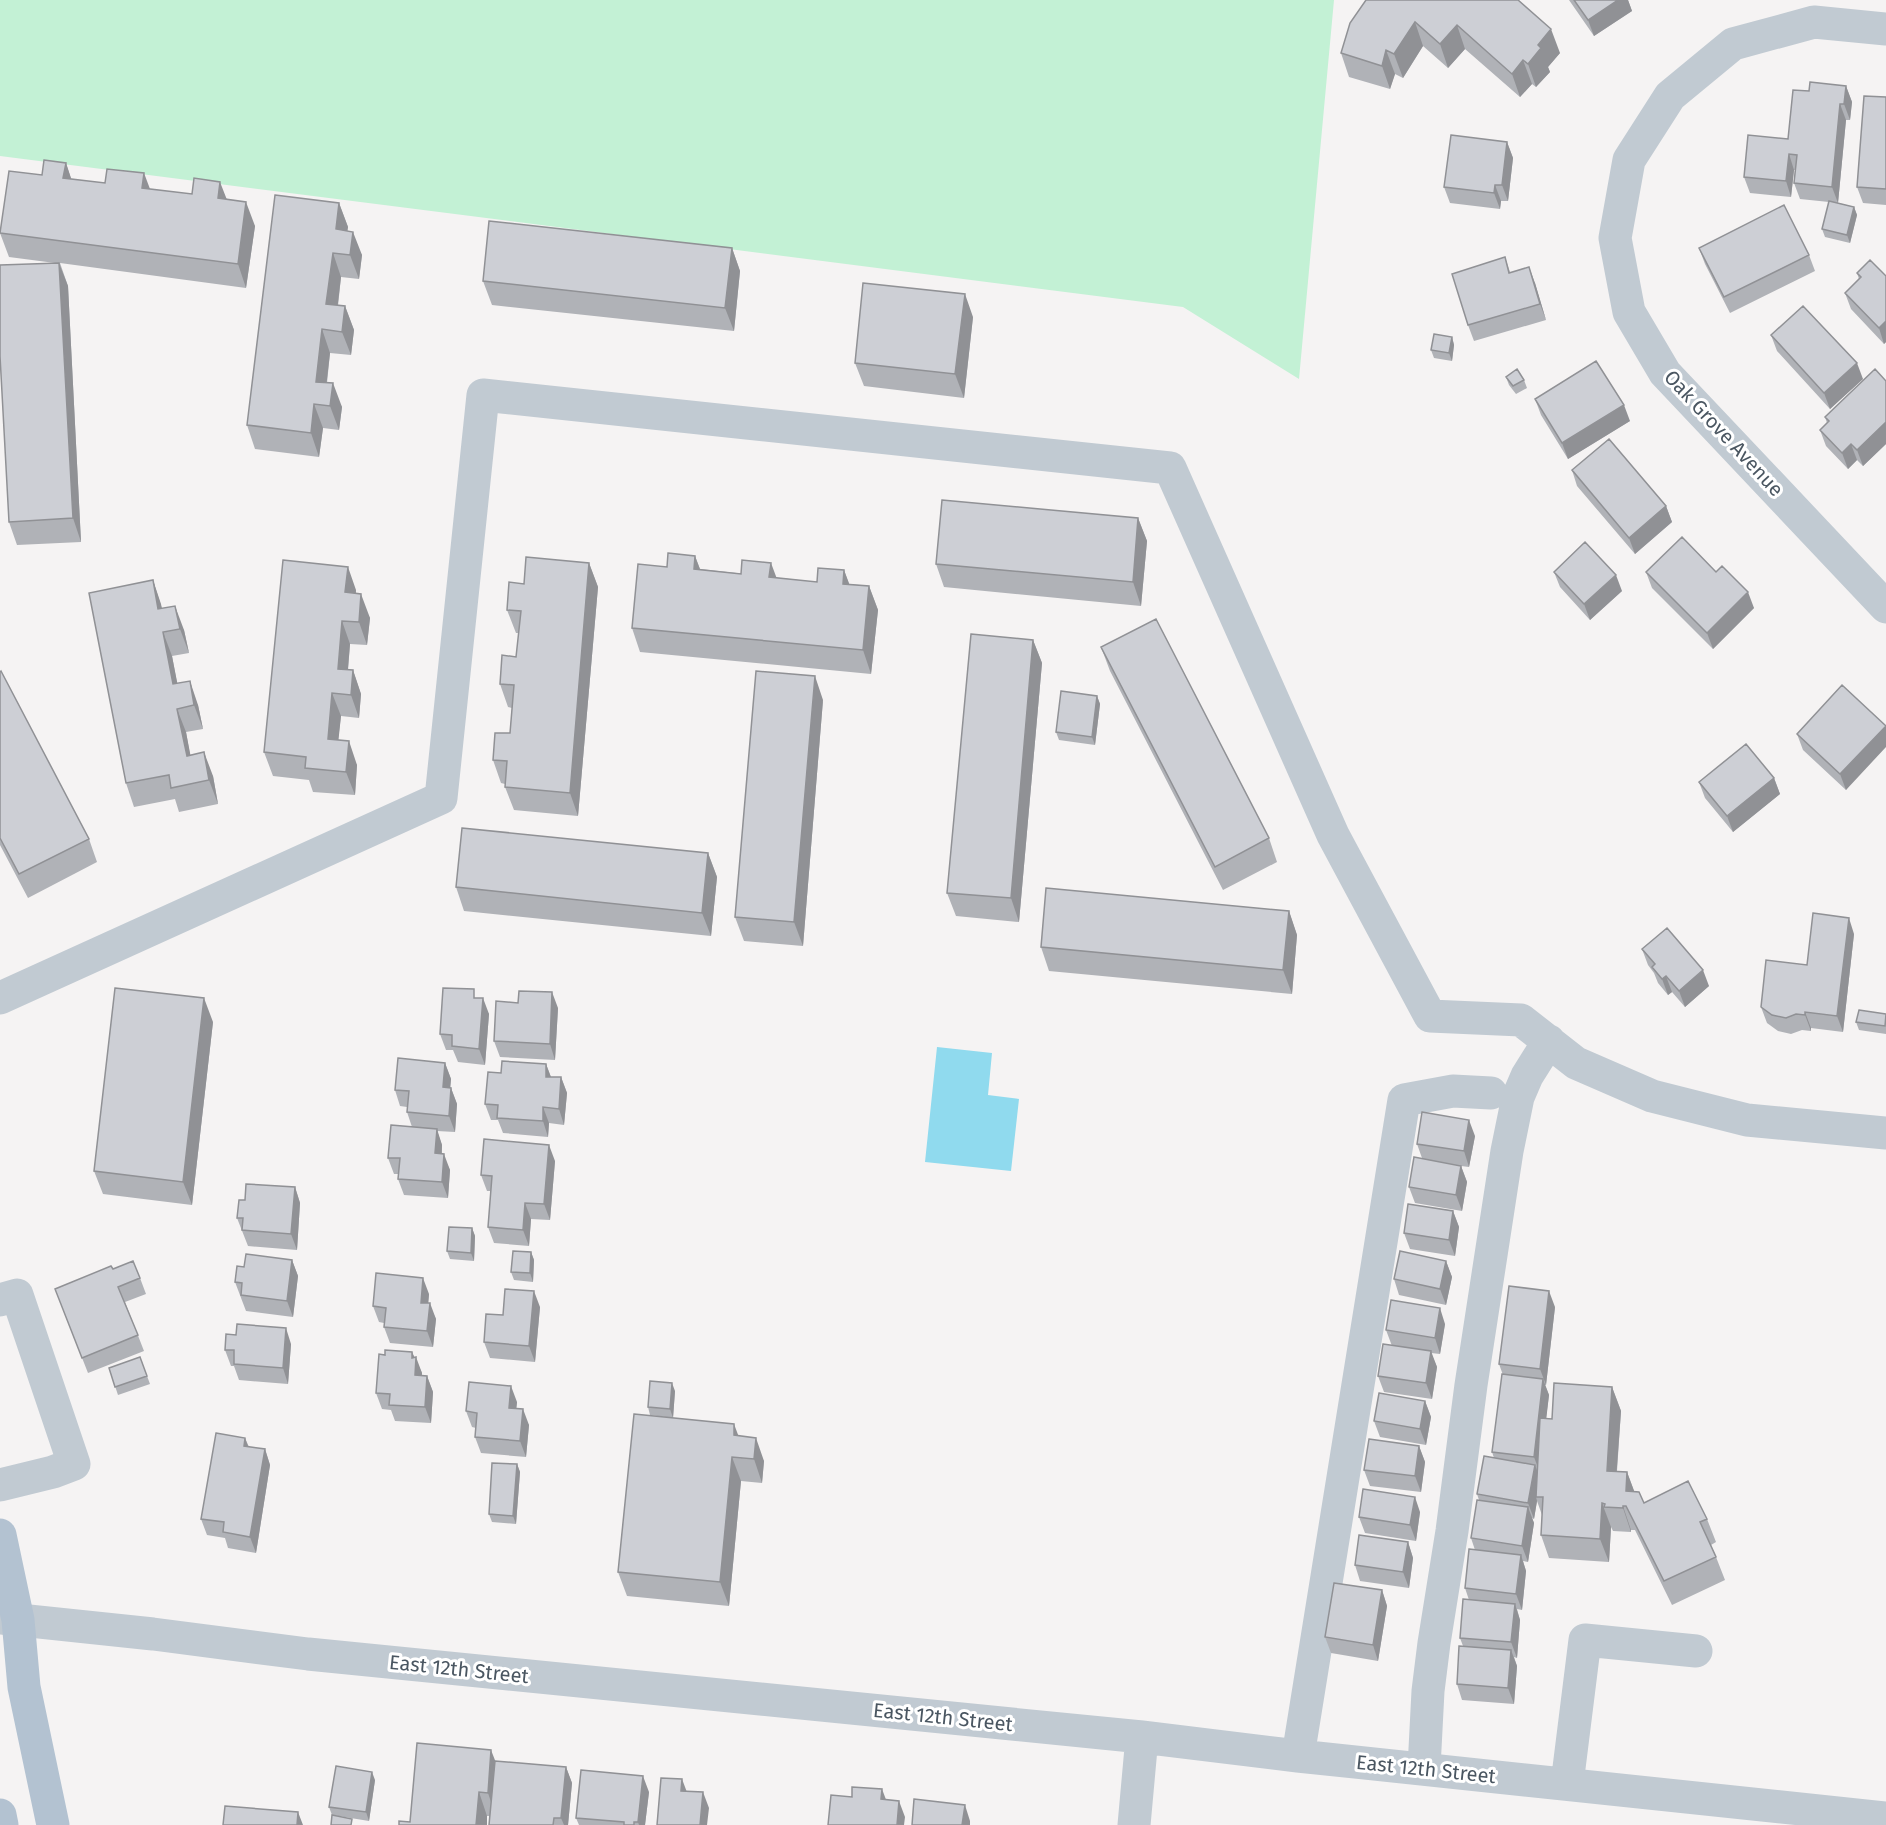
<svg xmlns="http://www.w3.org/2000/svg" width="1886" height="1825" font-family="'Fira Sans',sans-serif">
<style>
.green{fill:#c3f1d5}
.water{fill:#90daee}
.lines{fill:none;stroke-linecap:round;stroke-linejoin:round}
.minor{stroke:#c1cad2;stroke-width:33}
.major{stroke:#b3c2d1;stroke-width:33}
.wall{fill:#b0b2b7}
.shaded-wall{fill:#909195}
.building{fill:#cdcfd5;stroke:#909195;stroke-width:1.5}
.labels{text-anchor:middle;stroke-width:6;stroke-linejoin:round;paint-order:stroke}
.street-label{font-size:20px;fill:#4a5661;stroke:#fff}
</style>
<rect width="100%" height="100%" fill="#f5f3f3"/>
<!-- green -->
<path class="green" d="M0,0H1334L1299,379L1183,307L0,156Z"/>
<!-- water -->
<path class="water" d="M937,1047L992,1053L988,1095L1019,1099L1011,1171L925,1162Z"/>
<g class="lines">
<!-- minor -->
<path class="minor" d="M1886,29L1814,22L1733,44L1670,96L1629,160L1615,238L1629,312L1665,373L1886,607
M0,998L441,798L483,395L1170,468L1333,835L1430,1016L1521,1020L1576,1063L1652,1096L1747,1120L1886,1133
M0,1300L17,1295L74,1464L53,1472L0,1485
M0,1618L153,1634L308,1654L1142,1737L1298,1756L1886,1818
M1298,1756L1404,1100L1453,1091L1491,1093
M1424,1768L1428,1691L1434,1643L1452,1531L1471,1385L1507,1151L1518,1097L1527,1076L1549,1041
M1567,1784L1585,1640L1696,1651
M1134,1825L1142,1737"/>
<!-- major -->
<path class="major" d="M0,1535L18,1620L24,1687L53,1825
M0,1815L2,1825"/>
</g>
<!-- wall -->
<path class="wall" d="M1366,0L1560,53L1548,67L1550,72L1536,87L1532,84L1520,97L1465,49L1448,68L1423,46L1403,78L1395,74L1390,89L1349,77L1341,53Z
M1569,0H1628L1632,11L1594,36Z
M1846,86L1852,102L1850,120H1846L1838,203L1854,207L1857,215L1850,243L1825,237L1822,229L1829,202L1800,199L1794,183L1795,170H1794L1791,197L1750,193L1744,177L1788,139L1809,91Z
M1886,97V205L1863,203L1857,187Z
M1507,142L1513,158L1508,201H1501L1500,209L1450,203L1444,187Z
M66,163L71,179L227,199L255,226L246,288L60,263L68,286L81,542L17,545L9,522L55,263L9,257L0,233L42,175Z
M339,203L348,227L347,231L362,255L359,279L341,277L338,306H345L354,330L351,355L330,353L327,383L342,407L339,430L323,428L319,457L255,449L247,425Z
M732,248L740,271L734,331L492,305L483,281Z
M1699,248L1809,255L1815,271L1730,313L1705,264Z
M1505,257L1510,272L1535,283L1546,320L1474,341L1468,325Z
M1857,273L1886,276V342L1884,344L1851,309L1845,293L1859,279Z
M973,317L964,398L864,386L855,363Z
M1771,335L1863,379L1830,409L1777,351Z
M1452,337L1454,345L1452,361L1434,358L1431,350Z
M1506,377L1524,380L1527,388L1516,394L1509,385Z
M1886,381V444L1863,466L1857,460L1848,469L1826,446L1820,430L1827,423L1825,417Z
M1535,399L1630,421L1568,459L1541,415Z
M1572,470L1666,506L1672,522L1635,554L1577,486Z
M1138,518L1147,541L1141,606L944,587L936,564Z
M695,556L700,569L817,582L844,570L849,584L869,586L878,610L871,674L640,652L632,628L667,567Z
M589,563L598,587L578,816L514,810L505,787V784L501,783L493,760L510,733L512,708L508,707L500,684L516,657L519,633H516L507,610L524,584Z
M1554,572L1622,591L1590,620L1560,587Z
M1646,572H1716L1754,608L1713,649L1652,588Z
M153,580L162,609L184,630L189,653L172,656L177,683L198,705L203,729L186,732L190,755L213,776L218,804L179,812L175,799L134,807L126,783Z
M356,590V594L370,618L367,645L350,644L348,670H353L361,694L359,718L341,716L338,740L357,765L355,795L313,792L309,780L273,776L264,752Z
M1033,640L1042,663L1019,922L956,916L947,893Z
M1101,647L1269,838L1277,862L1223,890L1110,671Z
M0,672L89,839L97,862L28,898L0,845Z
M1097,696L1100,704L1095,745L1059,740L1056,732Z
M823,700L803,946L744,941L735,917Z
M1886,727L1846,790L1803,750L1797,734Z
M1774,778L1780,794L1733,832L1705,798L1699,782Z
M708,853L717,877L711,936L464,911L456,887Z
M1289,911L1297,935L1292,994L1049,971L1041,947Z
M1854,934L1843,1032L1811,1028V1031L1802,1030L1791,1034L1778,1031L1767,1023L1761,1007L1807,965Z
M1642,949L1709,986L1685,1007L1672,992L1668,995L1658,983L1654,973L1648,965Z
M477,998L489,1014L485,1065L458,1062L453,1050H446L440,1034Z
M558,1008L555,1060L500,1057L494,1041Z
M1886,1014V1034L1859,1030L1856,1022Z
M213,1022L192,1205L103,1194L94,1171Z
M445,1063L451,1079L450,1088H451L457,1104L455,1132L437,1131L442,1145V1154L450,1170L448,1198L404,1195L398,1179L399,1174H394L388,1158L412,1127L407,1112V1107L400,1106L395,1090Z
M546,1064L551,1077H561L567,1093L564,1125L549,1123L548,1137L503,1133L498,1120H491L485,1104L501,1073Z
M1475,1136L1469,1167L1461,1166L1467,1182L1462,1211L1415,1203L1409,1187L1422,1158L1417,1144Z
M555,1161L550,1220L531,1219L529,1246L494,1243L488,1227L491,1191H487L481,1175Z
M295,1187L300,1203L297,1250L248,1246L237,1218L245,1200Z
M1453,1211L1459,1227L1455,1256L1410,1249L1404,1233Z
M472,1228L475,1236L474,1261L450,1259L447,1251Z
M531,1252L534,1260L533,1282L514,1280L511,1272Z
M292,1260L298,1276L293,1317L246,1311L235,1282L244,1267Z
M1446,1261L1452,1277L1446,1305L1399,1295L1394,1279Z
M113,1269L140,1278L146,1294L125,1302L144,1351L88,1373L55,1289Z
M429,1294L428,1303L436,1319L433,1347L390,1343L384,1327V1323L379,1322L373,1306Z
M540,1307L535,1362L490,1358L484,1342L503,1315Z
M1555,1307L1546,1385H1545L1549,1395L1546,1418L1552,1419L1612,1387L1621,1411L1617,1471L1627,1472L1634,1491L1644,1503L1707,1519L1716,1542L1711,1545L1716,1557L1725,1580L1672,1605L1635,1530H1631V1532L1613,1531L1611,1527L1609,1562L1549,1558L1541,1535L1542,1515L1537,1501L1534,1519L1532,1518L1534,1523L1528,1562L1523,1561L1526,1571L1522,1610L1517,1609L1520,1620L1517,1658L1514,1657L1517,1666L1514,1704L1462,1700L1457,1684L1463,1646L1460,1638L1469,1600L1465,1588L1475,1550L1471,1538L1479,1500L1477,1494L1494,1458L1492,1452L1503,1375L1499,1364Z
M1445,1324L1440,1354L1431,1353L1437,1367L1432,1399L1384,1392L1378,1376L1392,1346L1386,1330Z
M291,1344L288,1384L239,1380L234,1366H231L225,1350Z
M412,1352L422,1373V1376H427L433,1392L431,1423L395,1421L391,1410L382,1409L376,1393L385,1355Z
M140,1357L150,1384L118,1395L109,1368Z
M675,1391L673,1418L650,1415L648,1407Z
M1425,1401L1431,1417L1426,1445L1380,1437L1374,1421Z
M517,1402L516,1408L529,1425L526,1457L481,1453L475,1437L476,1428L472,1427L466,1411Z
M738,1436L764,1461L762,1483L741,1481L729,1606L627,1596L618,1572Z
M245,1438L249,1447L265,1449L270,1465L256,1553L228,1548L225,1538L207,1535L201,1519Z
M1419,1446L1425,1462L1421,1492L1370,1486L1364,1470Z
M517,1464L520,1472L516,1524L492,1522L489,1514Z
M1420,1512L1416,1541L1365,1533L1359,1517Z
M1408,1542L1413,1558L1409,1588L1360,1581L1355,1565Z
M1382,1590L1387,1606L1378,1661L1331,1653L1325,1637Z
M495,1761L566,1767L572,1783L568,1825H489L490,1816H487V1825H399L410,1822Z
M375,1780L369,1821L332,1815L329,1807Z
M649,1792L645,1825H579L576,1818Z"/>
<!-- shaded-wall -->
<path class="shaded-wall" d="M1618,0H1628L1632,11L1594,36L1588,20Z
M1415,22L1423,46L1403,78L1394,54Z
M1457,25L1465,49L1448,68L1440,44Z
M1551,29L1560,53L1548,67L1550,72L1536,87L1528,64L1538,45Z
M1386,50L1395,74L1390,89L1382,66Z
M1523,60L1532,84L1520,97L1512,74Z
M1846,86L1852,102L1850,120L1844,104Z
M1840,104L1846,120L1838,203L1832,187Z
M1507,142L1513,158L1508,201L1502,185Z
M1789,154L1794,170L1791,197L1786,181Z
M66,163L74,187L63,178Z
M144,173L153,197L142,188Z
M220,182L229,205L218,198Z
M1495,185L1501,201L1500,209L1494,193Z
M246,202L255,226L246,288L238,264Z
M339,203L348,227L344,253L336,229Z
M1854,207L1857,215L1850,243L1847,235Z
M353,232L362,255L359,279L350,255Z
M732,248L740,271L734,331L725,308Z
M333,253L341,277L335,328L326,304Z
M59,263L68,286L81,542L73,518Z
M1529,267L1535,283L1546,320L1540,304Z
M965,294L973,317L964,398L955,374Z
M345,306L354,330L351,355L342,332Z
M1886,321V342L1884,344L1879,328Z
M322,329L330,353L324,405L316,382Z
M1452,337L1454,345L1452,361L1449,353Z
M1857,363L1863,379L1830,409L1824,393Z
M333,383L342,407L339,430L330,406Z
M314,404L323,428L319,457L311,433Z
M1624,405L1630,421L1568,459L1562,443Z
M1886,422V444L1863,466L1857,450Z
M1851,444L1857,460L1848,469L1842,453Z
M1666,506L1672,522L1635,554L1629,538Z
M1138,518L1147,541L1141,606L1133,582Z
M695,556L704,580L694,569Z
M589,563L598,587L578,816L570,793Z
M771,563L780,587L769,577Z
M348,567L356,590L354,616L345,592Z
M844,570L853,594L843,584Z
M1616,575L1622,591L1590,620L1584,604Z
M153,580L161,604L167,633L158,609Z
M869,586L878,610L871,674L863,650Z
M1748,592L1754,608L1713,649L1707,633Z
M361,594L370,618L367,645L359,622Z
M175,606L184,630L189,653L180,629Z
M342,621L350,644L346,692L338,669Z
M163,632L172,656L182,707L173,684Z
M1033,640L1042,663L1019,922L1011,898Z
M353,670L361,694L359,718L351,695Z
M815,676L823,700L803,946L794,922Z
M190,681L198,705L203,729L194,705Z
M332,693L341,716L336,763L328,739Z
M1097,696L1100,704L1095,745L1092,737Z
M177,709L186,732L195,779L187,756Z
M1886,726V747L1846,790L1840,774Z
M349,741L357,765L355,795L346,772Z
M204,752L213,776L218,804L209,780Z
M1774,778L1780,794L1733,832L1727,816Z
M708,853L717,877L711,936L702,913Z
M1289,911L1297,935L1292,994L1283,970Z
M1849,918L1854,934L1843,1032L1837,1016Z
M1703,970L1709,986L1685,1007L1679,991Z
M1666,976L1672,992L1668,995L1662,979Z
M552,992L558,1008L555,1060L550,1044Z
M204,998L213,1022L192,1205L183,1182Z
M483,998L489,1014L485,1065L479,1049Z
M1805,1012L1811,1028V1031L1805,1015Z
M445,1063L451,1079L449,1103L443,1087Z
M546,1064L552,1080L546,1077Z
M561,1077L567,1093L564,1125L559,1109Z
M451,1088L457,1104L455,1132L449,1116Z
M543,1107L549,1123L548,1137L543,1121Z
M1469,1120L1475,1136L1469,1167L1464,1151Z
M437,1129L442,1145L441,1169L435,1153Z
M549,1145L555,1161L550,1220L544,1204Z
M444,1154L450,1170L448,1198L442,1182Z
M1461,1166L1467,1182L1462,1211L1456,1195Z
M295,1187L300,1203L297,1250L291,1234Z
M525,1203L531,1219L529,1246L523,1230Z
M1453,1211L1459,1227L1455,1256L1449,1240Z
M472,1228L475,1236L474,1261L471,1253Z
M531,1252L534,1260L533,1282L530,1273Z
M292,1260L298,1276L293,1317L287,1301Z
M1446,1261L1452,1277L1446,1305L1440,1289Z
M423,1278L429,1294L427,1319L421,1303Z
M534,1291L540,1307L535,1362L529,1346Z
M1549,1291L1555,1307L1546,1385L1540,1369Z
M430,1303L436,1319L433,1347L427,1331Z
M1440,1308L1445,1324L1440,1354L1435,1338Z
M286,1328L291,1344L288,1384L283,1368Z
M1431,1351L1437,1367L1432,1399L1426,1383Z
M412,1352L416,1361V1357L422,1373L421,1391L415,1375L412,1358Z
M427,1376L433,1392L431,1423L425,1407Z
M1543,1379L1549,1395L1540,1473L1534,1457Z
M672,1383L675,1391L673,1418L670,1409Z
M511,1386L517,1402L515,1424L509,1408Z
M1612,1387L1621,1411L1615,1494L1607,1471Z
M1425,1401L1431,1417L1426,1445L1420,1429Z
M523,1409L529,1425L526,1457L520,1441Z
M734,1424L743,1448L742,1459L734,1435Z
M245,1438L251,1454L244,1446Z
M756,1438L764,1461L762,1483L754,1459Z
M1419,1446L1425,1462L1421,1492L1415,1476Z
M265,1449L270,1465L256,1553L250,1537Z
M732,1457L741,1481L729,1606L720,1582Z
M517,1464L520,1472L516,1524L513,1516Z
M1535,1465L1541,1481L1536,1497L1537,1501L1534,1519L1528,1503Z
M1627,1472L1636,1496L1626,1491Z
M1415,1497L1420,1512L1416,1541L1410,1525Z
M1602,1503L1611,1527L1609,1562L1600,1539Z
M1623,1506L1631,1530V1532L1623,1508Z
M1528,1507L1534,1523L1528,1562L1522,1546Z
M1408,1542L1413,1558L1409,1588L1403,1572Z
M1521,1555L1526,1571L1522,1610L1516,1594Z
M1382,1590L1387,1606L1378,1661L1373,1645Z
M1515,1604L1520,1620L1517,1658L1511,1642Z
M1511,1650L1517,1666L1514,1704L1508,1688Z
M491,1750L500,1773L496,1817L488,1793Z
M566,1767L572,1783L568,1825H564L561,1818Z
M372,1772L375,1780L369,1821L366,1812Z
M643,1776L649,1792L645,1825H639L638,1822Z
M682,1779L688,1795L681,1791Z
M882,1789L888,1805L881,1799Z
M479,1792L487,1816V1825H476Z
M703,1792L709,1808L707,1825H700Z
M899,1801L905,1817L904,1825H897Z
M965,1805L970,1821V1825H962Z
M298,1812L303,1825H297Z"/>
<!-- building -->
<path class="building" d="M1366,0H1518L1551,29L1538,45L1541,48L1528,64L1523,60L1512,74L1457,25L1440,44L1415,22L1394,54L1386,50L1382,66L1341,53L1350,23Z
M1574,0H1618L1588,20Z
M1810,82L1846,86L1844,104H1840L1832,187L1794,183L1797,155L1789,154L1786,181L1744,177L1748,135L1788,139L1793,90L1809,91Z
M1864,96L1886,97V189L1857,187Z
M1451,135L1507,142L1502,185H1495L1494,193L1444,187Z
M44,160L66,163L63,178L105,183L107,169L144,173L142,188L192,194L194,178L220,182L218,198L246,202L238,264L0,233L9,171L42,175Z
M275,195L339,203L336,229L353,232L350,255L333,253L326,304L345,306L342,332L322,329L316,382L333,383L330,406L314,404L311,433L247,425Z
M1829,201L1854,207L1847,235L1822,229Z
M1784,205L1809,255L1724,297L1699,248Z
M489,221L732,248L725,308L483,281Z
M1505,257L1509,273L1529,267L1540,304L1468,325L1452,274Z
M1870,260L1886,276V321L1879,328L1845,293L1861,277L1857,273Z
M59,263L73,518L9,522L0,356V265Z
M863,283L965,294L955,374L855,363Z
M1803,306L1857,363L1824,393L1771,335Z
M1434,334L1452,337L1449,353L1431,350Z
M1596,361L1624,405L1562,443L1535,399Z
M1517,369L1524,380L1513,386L1506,377Z
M1875,369L1886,381V422L1857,450L1851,444L1842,453L1820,430L1829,421L1825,417Z
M1609,439L1666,506L1629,538L1572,470Z
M942,500L1138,518L1133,582L936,564Z
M1682,537L1716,572L1722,566L1748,592L1707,633L1646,572Z
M1585,542L1616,575L1584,604L1554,572Z
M668,553L695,556L694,569L741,574L742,560L771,563L769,577L817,582L818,568L844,570L843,584L869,586L863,650L632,628L638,564L667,567Z
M526,557L589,563L570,793L505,787L507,761L493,760L495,733H510L514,685L500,684L502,655L516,657L521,611L507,610L509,582L524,584Z
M283,560L348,567L345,592L361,594L359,622L342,621L338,669L353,670L351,695L332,693L328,739L349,741L346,772L305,768L306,757L264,752Z
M153,580L158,609L175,606L180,629L163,632L173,684L190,681L194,705L177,709L187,756L204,752L209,780L171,788L169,775L126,783L89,593Z
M1156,619L1269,838L1215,867L1101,647Z
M971,634L1033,640L1011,898L947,893Z
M1,671L89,839L19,874L0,838V672Z
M756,671L815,676L794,922L735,917Z
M1842,685L1886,726L1840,774L1797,734Z
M1061,691L1097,696L1092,737L1056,732Z
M1746,744L1774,778L1727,816L1699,782Z
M462,828L708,853L702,913L456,887Z
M1046,888L1289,911L1283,970L1041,947Z
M1813,913L1849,918L1837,1016L1805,1012V1015L1796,1014L1786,1018L1772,1015L1761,1007L1766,960L1807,965Z
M1667,928L1703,970L1679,991L1666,976L1662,979L1652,967L1655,964L1642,949Z
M115,988L204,998L183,1182L94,1171Z
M443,988L474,989V998H483L479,1049L452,1046V1035L440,1034Z
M519,991L552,992L550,1044L494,1041L496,1001L518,1003Z
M1859,1010L1886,1014L1885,1026L1856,1022Z
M398,1058L445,1063L443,1087L451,1088L449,1116L407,1112L409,1091L395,1090Z
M502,1061L546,1064V1077H561L559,1109L543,1107V1121L497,1118L498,1105L485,1104L488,1072L501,1073Z
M1422,1112L1469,1120L1464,1151L1417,1144Z
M391,1125L437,1129L435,1153L444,1154L442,1182L398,1179L400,1158H388Z
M484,1139L549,1145L544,1204L525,1203L523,1230L488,1227L492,1176L481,1175Z
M1414,1157L1461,1166L1456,1195L1409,1187Z
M246,1184L295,1187L291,1234L242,1230L243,1218H237L239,1200H245Z
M1408,1204L1453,1211L1449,1240L1404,1233Z
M449,1227L472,1228L471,1253L447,1251Z
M513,1251L531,1252L530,1273L511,1272Z
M1400,1251L1446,1261L1440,1289L1394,1279Z
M246,1254L292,1260L287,1301L241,1295L242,1283L235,1282L237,1266L244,1267Z
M133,1261L140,1278L118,1287L138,1335L82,1358L55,1289L111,1266L113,1269Z
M376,1273L423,1278L421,1303H430L427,1331L384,1327L386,1308L373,1306Z
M1509,1286L1549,1291L1540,1369L1499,1364Z
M505,1289L534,1291L529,1346L484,1342L486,1314L503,1315Z
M1391,1300L1440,1308L1435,1338L1386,1330Z
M237,1324L286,1328L283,1368L234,1364V1350H225L226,1334L236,1335Z
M1383,1344L1431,1351L1426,1383L1378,1376Z
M385,1350L412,1352V1358L416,1357L415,1375L427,1376L425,1407L389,1405L390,1394L376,1393L379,1354L385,1355Z
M140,1357L147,1376L115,1387L109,1368Z
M1502,1374L1543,1379L1534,1457L1492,1452Z
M650,1381L672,1383L670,1409L648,1407Z
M469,1382L511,1386L509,1408L523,1409L520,1441L475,1437L477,1413L466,1411Z
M1554,1383L1612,1387L1607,1471L1627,1472L1626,1491L1639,1492L1644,1503L1688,1481L1707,1519L1700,1522L1716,1557L1664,1581L1626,1506H1623V1508L1604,1507L1605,1504L1602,1503L1600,1539L1541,1535L1543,1497H1536L1540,1418L1552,1419Z
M1379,1393L1425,1401L1420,1429L1374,1421Z
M634,1414L734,1424V1435L756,1438L754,1459L732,1457L720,1582L618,1572Z
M216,1433L245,1438L244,1446L265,1449L250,1537L223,1532L224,1522L201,1519Z
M1369,1439L1419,1446L1415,1476L1364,1470Z
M1484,1456L1535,1465L1528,1503L1477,1494Z
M492,1463L517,1464L513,1516L489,1514Z
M1363,1489L1415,1497L1410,1525L1359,1517Z
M1477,1500L1528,1507L1522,1546L1471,1538Z
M1359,1535L1408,1542L1403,1572L1355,1565Z
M1469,1549L1521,1555L1516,1594L1465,1588Z
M1334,1583L1382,1590L1373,1645L1325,1637Z
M1463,1599L1515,1604L1511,1642L1460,1638Z
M1459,1646L1511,1650L1508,1688L1457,1684Z
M417,1743L491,1750L488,1793L479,1792L476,1825H399V1821L410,1822Z
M495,1761L566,1767L561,1818H554L553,1825H489Z
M336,1766L372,1772L366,1812L329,1807Z
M581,1770L643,1776L638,1822H634V1825H624V1822L576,1818Z
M661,1778L682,1779L681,1791L703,1792L700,1825H657Z
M852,1787L882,1789L881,1799L899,1801L897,1825H828L831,1795L852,1797Z
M914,1799L965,1805L962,1825H912Z
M225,1806L298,1812L297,1825H223Z
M332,1815L352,1819L351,1825H331Z"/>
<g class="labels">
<!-- street labels -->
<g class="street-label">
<text transform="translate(1724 433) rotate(47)" y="7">Oak Grove Avenue</text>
<text transform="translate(459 1669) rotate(6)" y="7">East 12th Street</text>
<text transform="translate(943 1717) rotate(6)" y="7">East 12th Street</text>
<text transform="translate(1426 1769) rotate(6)" y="7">East 12th Street</text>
</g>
</g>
</svg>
